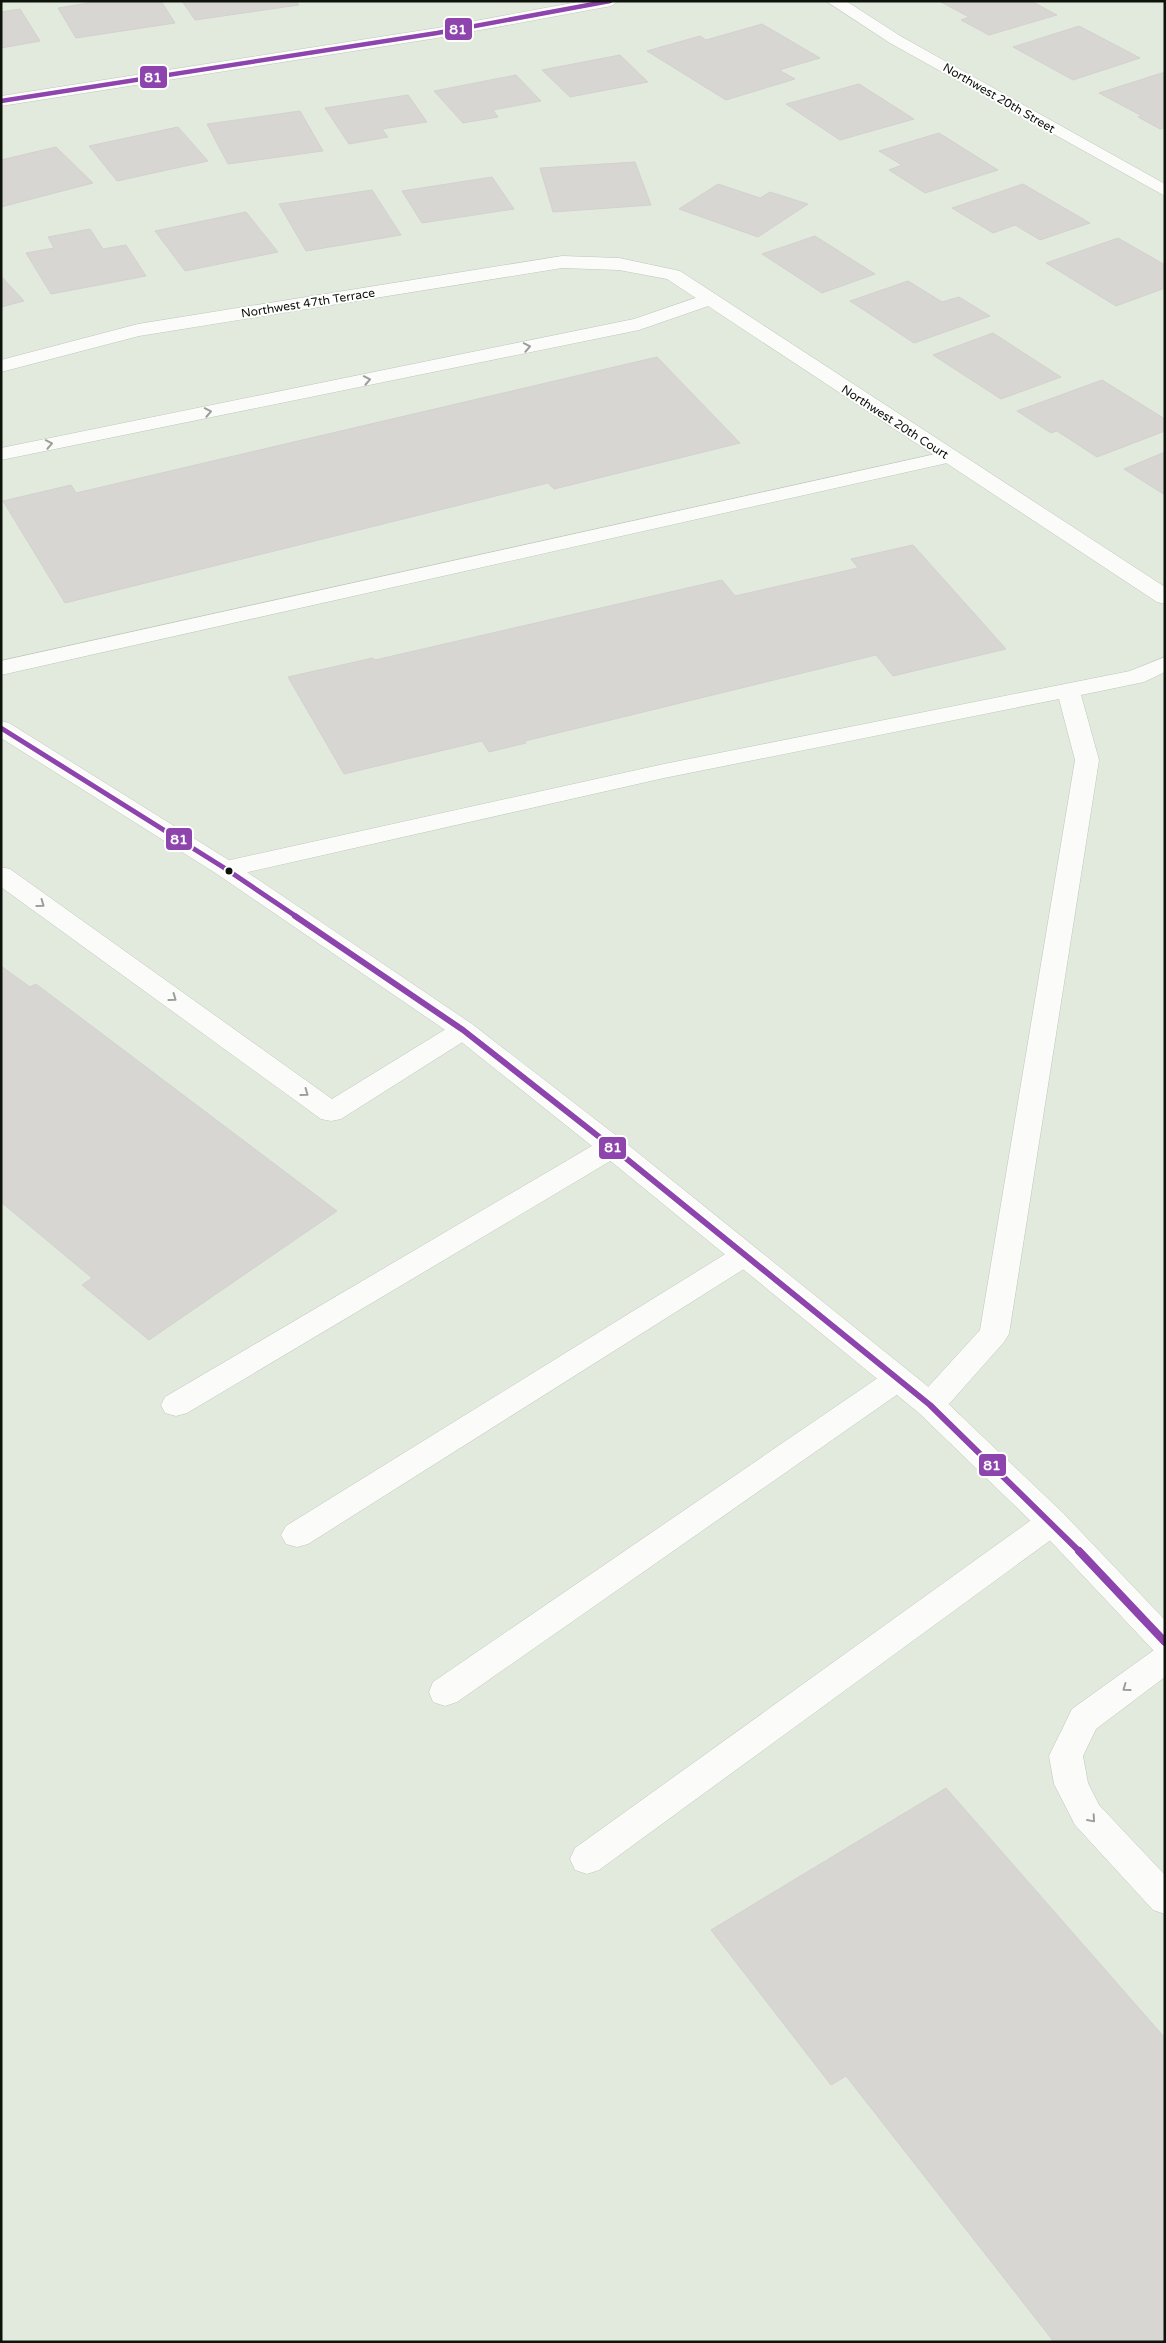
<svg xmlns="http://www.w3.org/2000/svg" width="1166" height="2343" font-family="'Varela Round',sans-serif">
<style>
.building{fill:#d7d6d3;stroke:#d3d1ce}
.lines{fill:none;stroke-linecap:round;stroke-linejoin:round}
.service-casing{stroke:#bfc6bb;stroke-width:1}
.minor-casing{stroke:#bfc6bb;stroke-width:1}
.tertiary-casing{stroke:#bfc6bb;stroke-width:1}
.service{fill:#fbfcfa;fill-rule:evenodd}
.minor{fill:#fbfcfa;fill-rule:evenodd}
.tertiary{fill:#fbfcfa;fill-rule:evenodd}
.bus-1-far3-casing{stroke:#fff;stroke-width:7}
.bus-1-far2-casing{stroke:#fff;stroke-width:8}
.bus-1-far1-casing{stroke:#fff;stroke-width:10}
.bus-1-casing{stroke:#fff;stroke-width:12}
.bus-1-far3{stroke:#8e44ad;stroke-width:4.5}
.bus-1-far2{stroke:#8e44ad;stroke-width:5}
.bus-1-far1{stroke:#8e44ad;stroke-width:6}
.bus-1{stroke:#8e44ad;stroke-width:8}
.oneway{stroke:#9c9e9a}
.bus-dot{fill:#0d120a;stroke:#fff;stroke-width:2}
.labels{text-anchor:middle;stroke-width:4;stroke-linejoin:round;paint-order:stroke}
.far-street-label{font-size:12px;fill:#0d120a;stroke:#fff}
.line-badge{stroke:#fff;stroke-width:2}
.badge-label{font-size:14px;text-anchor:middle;font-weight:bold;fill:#fff}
</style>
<rect width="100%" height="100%" fill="#e2eadd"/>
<!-- building -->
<path class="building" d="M161,1L175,23L76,38L58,8L101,1Z
M182,1H296L299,5L195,20Z
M939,1H1031L1057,15L989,35L961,20L969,17Z
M20,9L40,41L1,48V12Z
M762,24L820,58L779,70L795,79L726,100L647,51L700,36L706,40Z
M1079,26L1140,58L1073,80L1013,47Z
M620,55L648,82L570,97L542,70Z
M1165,72V128L1160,129L1138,117L1142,116L1099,93Z
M516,75L541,101L493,110L498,117L463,123L434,91Z
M859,84L914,119L840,140L786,104Z
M408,95L427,122L382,129L388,137L349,144L325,108Z
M300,111L323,151L228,164L207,124Z
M178,127L208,161L117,181L89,146Z
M939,133L998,170L925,193L889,170L902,165L879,151Z
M56,147L93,183L1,207V160Z
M635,162L651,205L553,212L540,168Z
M492,177L514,209L422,223L402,191Z
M718,184L760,198L770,192L808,204L758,237L679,209Z
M1023,184L1090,223L1040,240L1015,225L993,233L952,208Z
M372,190L401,235L306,251L279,204Z
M246,212L278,252L185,271L155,231Z
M90,229L103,249L126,245L146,276L51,294L26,253L54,248L48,237Z
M815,236L875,274L822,293L762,254Z
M1118,238L1165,265V288L1116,306L1046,263Z
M1,276L24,301L1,307Z
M908,281L942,302L959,297L990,316L914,343L850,301Z
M993,333L1061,377L1001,399L933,355Z
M657,357L740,443L554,489L548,483L65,603L3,501L71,485L76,493Z
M1102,380L1165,419V431L1097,457L1057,431L1051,433L1017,411Z
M1165,452V495L1124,469Z
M913,545L1006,649L893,676L876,655L525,741L526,743L489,752L482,741L344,774L288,677L373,658L375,660L722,580L735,596L858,568L851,559Z
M1,966L30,987L36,984L337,1211L149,1340L82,1285L92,1278L1,1202Z
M946,1788L1165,2038V2342H1054L846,2076L831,2085L711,1930Z"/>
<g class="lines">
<defs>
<path id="service" d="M710,293L717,295L719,299L717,303L639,330L1,460V448L634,319Z
M949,451L956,453L959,457L956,461L1,675V661Z
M1165,657V672L1144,682L1081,695L1099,760L1009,1334L1004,1342L941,1413L930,1416L919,1413L915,1405L919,1397L980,1330L1075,760L1059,699L664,778L226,877L217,874L214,869L217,864L226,861L664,764L1130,671Z
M1,867L10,869L332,1099L454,1024L463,1021L472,1024L476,1030L472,1036L341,1119L331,1121L321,1119L1,887Z
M612,1137L622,1140L626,1147L622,1154L187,1413L176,1416L165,1413L161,1405L165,1397L602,1140Z
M745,1245L755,1248L759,1255L755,1262L308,1544L297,1547L286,1544L281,1535L286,1526L735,1248Z
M898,1368L908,1371L913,1379L908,1387L457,1702L445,1706L433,1702L429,1692L433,1682L888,1371Z
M1052,1510L1063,1513L1067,1522L1063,1531L599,1870L587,1874L575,1870L570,1859L575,1848L1041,1513Z
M1165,1646V1677L1096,1729L1083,1756L1088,1783L1099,1805L1165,1875V1914L1153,1910L1075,1825L1054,1784L1049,1756L1072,1709L1154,1650Z"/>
<path id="minor" d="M826,1H846L902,37L1165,184V196L890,43Z
M562,256L619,258L680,271L1165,587V604L1157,602L667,279L619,270L562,268L139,336L1,372V360L138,324Z"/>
<path id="tertiary" d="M583,1H619L611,6L437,38L1,106V96L437,28Z
M1,721L9,723L235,864L472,1024L622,1140L941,1397L1063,1513L1165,1620V1655L1154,1651L1041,1531L919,1413L602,1154L454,1036L217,874L1,738Z"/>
</defs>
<!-- service casing -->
<use href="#service" class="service-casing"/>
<!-- minor casing -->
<use href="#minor" class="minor-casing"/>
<!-- tertiary casing -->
<use href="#tertiary" class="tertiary-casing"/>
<!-- service -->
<use href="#service" class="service"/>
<!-- minor -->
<use href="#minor" class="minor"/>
<!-- tertiary -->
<use href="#tertiary" class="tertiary"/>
<defs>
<path id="bus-1-far3" d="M1,101L437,33L610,1"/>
<path id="bus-1-far2" d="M1,728L226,869L297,917"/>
<path id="bus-1-far1" d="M295,916L463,1030L612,1147L930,1405L1080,1552"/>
<path id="bus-1" d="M1079,1551L1165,1642"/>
</defs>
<!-- bus-1-far3 casing -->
<use href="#bus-1-far3" class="bus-1-far3-casing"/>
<!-- bus-1-far2 casing -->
<use href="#bus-1-far2" class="bus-1-far2-casing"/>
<!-- bus-1-far1 casing -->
<use href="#bus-1-far1" class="bus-1-far1-casing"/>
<!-- bus-1 casing -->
<use href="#bus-1" class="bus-1-casing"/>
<!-- bus-1-far3 -->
<use href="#bus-1-far3" class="bus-1-far3"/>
<!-- bus-1-far2 -->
<use href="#bus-1-far2" class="bus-1-far2"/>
<!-- bus-1-far1 -->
<use href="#bus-1-far1" class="bus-1-far1"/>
<!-- bus-1 -->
<use href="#bus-1" class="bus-1"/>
</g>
<!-- one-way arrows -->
<defs><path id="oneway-chevron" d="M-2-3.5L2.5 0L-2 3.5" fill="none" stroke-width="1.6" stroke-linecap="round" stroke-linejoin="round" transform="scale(1.25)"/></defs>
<g class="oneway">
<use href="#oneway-chevron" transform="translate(527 347) rotate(-11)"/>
<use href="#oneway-chevron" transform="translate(367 380) rotate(-11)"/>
<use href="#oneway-chevron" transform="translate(208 412) rotate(-11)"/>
<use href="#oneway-chevron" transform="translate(49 444) rotate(-11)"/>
<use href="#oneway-chevron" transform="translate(41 904) rotate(36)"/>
<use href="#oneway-chevron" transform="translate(173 998) rotate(36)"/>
<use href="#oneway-chevron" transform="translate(305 1093) rotate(36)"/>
<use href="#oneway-chevron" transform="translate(1126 1688) rotate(144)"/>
<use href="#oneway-chevron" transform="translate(1092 1819) rotate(49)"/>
</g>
<!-- markers -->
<circle class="bus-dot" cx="229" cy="871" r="4.5"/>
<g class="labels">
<!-- far-street labels -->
<g class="far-street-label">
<text transform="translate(999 98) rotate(30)" y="4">Northwest 20th Street</text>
<text transform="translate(308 303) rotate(-9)" y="4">Northwest 47th Terrace</text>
<text transform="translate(895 422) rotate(33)" y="4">Northwest 20th Court</text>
</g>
</g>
<g class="line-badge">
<rect x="444" y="17" width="29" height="24" rx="5" fill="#8e44ad"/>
<rect x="139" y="65" width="29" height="24" rx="5" fill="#8e44ad"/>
<rect x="165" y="827" width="28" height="24" rx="5" fill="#8e44ad"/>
<rect x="598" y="1136" width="29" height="24" rx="5" fill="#8e44ad"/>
<rect x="978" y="1453" width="29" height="24" rx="5" fill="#8e44ad"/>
</g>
<g class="badge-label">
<text x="458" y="34">81</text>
<text x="153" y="82">81</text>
<text x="179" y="844">81</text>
<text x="613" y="1152">81</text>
<text x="992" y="1470">81</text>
</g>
<!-- border -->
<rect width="1166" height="2343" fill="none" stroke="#0d120a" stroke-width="5"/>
</svg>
